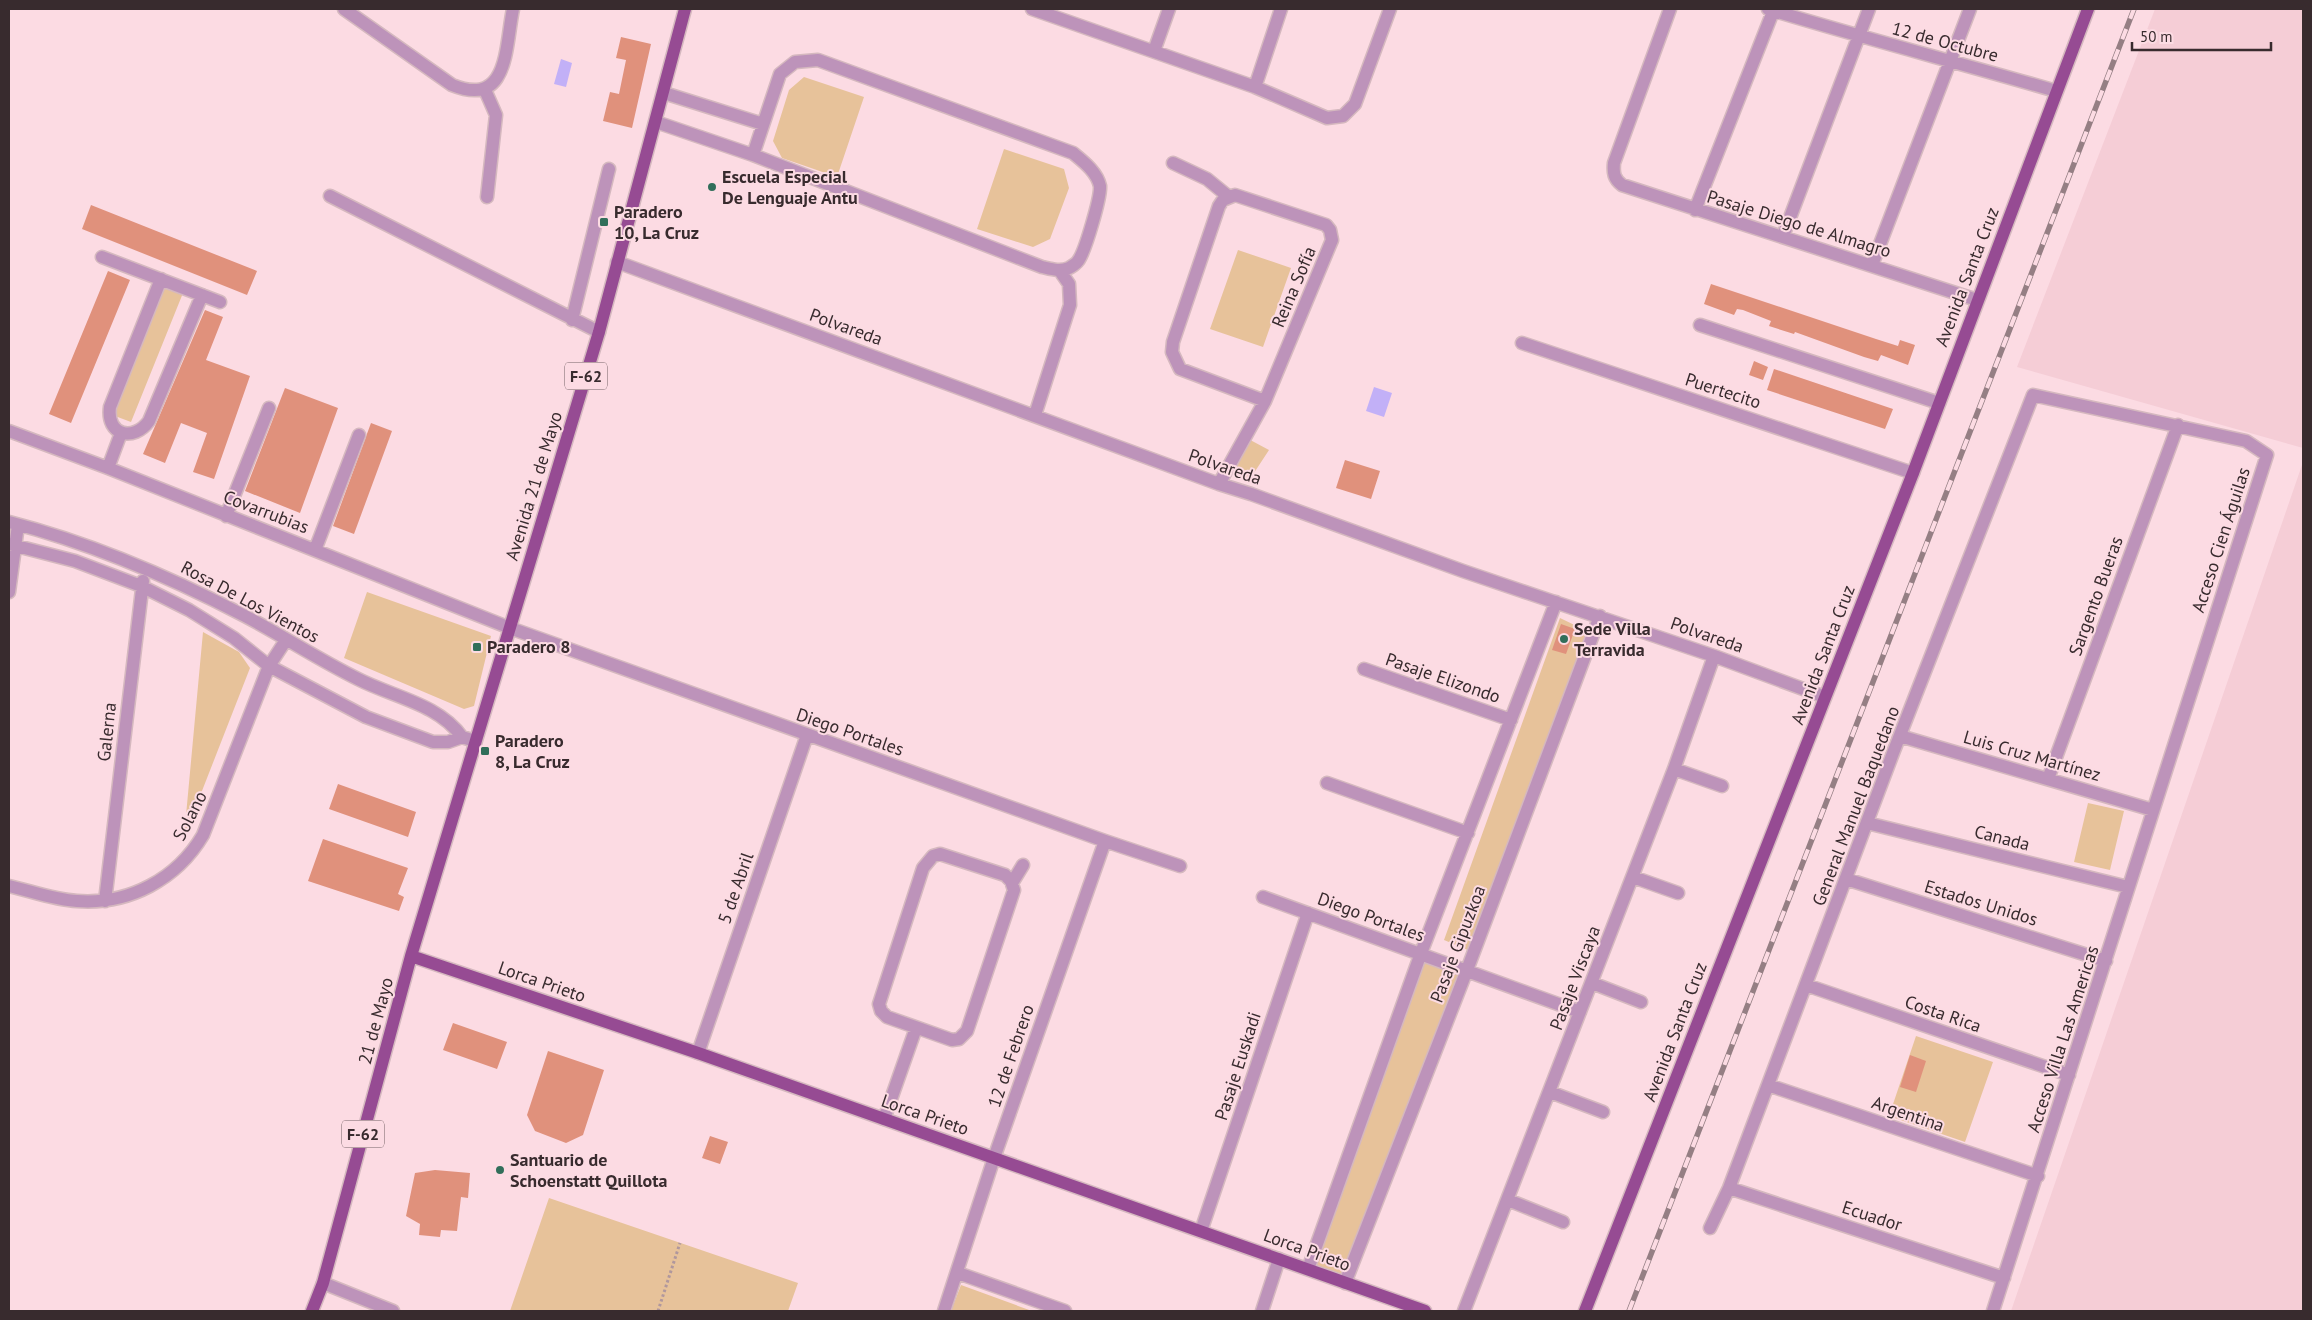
<svg xmlns="http://www.w3.org/2000/svg" width="2312" height="1320" font-family="'PT Sans',sans-serif">
<style>
.built{fill:#f5cdd6}
.green{fill:#e7c29a}
.water{fill:#c2b0f7}
.building{fill:#e0917c}
.lines{fill:none;stroke-linecap:round;stroke-linejoin:round}
.minor-casing{stroke:#d5b8bf;stroke-width:15}
.major-casing{stroke:#d5b8bf;stroke-width:15}
.path{stroke:#b0979d;stroke-width:3;stroke-dasharray:2.5 2.5;stroke-linecap:butt}
.minor{stroke:#bd93ba;stroke-width:12}
.major{stroke:#964b93;stroke-width:12}
.rail-casing{stroke:#957f84;stroke-width:5.5}
.rail{stroke:#fcdbe3;stroke-width:4;stroke-dasharray:11;stroke-linecap:butt}
.poi-dot{fill:#316e5a;stroke:#fcdbe3;stroke-width:2}
.labels{text-anchor:middle;stroke-width:4;stroke-linejoin:round;paint-order:stroke}
.shield{fill:#fcdbe3;stroke:#736064;stroke-width:1}
.shield-label{font-size:16px;font-weight:bold;fill:#382b2e}
.street-label{font-size:18px;fill:#382b2e;stroke:#fcdbe3}
.poi-label{font-size:18px;font-weight:bold;fill:#382b2e;stroke:#fcdbe3;text-anchor:start}
</style>
<rect width="100%" height="100%" fill="#fcdbe3"/>
<!-- built -->
<path class="built" d="M2155,9H2303V448L2017,367Z
M2303,462V1311H2011Z"/>
<!-- green -->
<path class="green" d="M804,77L864,97L837,177L782,158L773,141L789,90Z
M1004,149L1064,169L1069,188L1050,239L1033,247L977,229Z
M1238,250L1291,268L1263,347L1210,329Z
M160,284L183,293L131,422L107,413Z
M1239,434L1269,450L1250,479L1221,466Z
M367,592L491,636L474,706L464,709L344,658Z
M1560,618L1587,631L1468,950L1444,940Z
M203,632L239,652L250,668L184,837Z
M2088,803L2124,811L2110,870L2074,862Z
M1421,953L1467,970L1345,1283L1308,1269Z
M1916,1036L1993,1062L1965,1142L1889,1116Z
M549,1198L798,1283L788,1311H510Z
M961,1285L1032,1311H951Z"/>
<!-- water -->
<path class="water" d="M561,59L572,63L566,87L554,84Z
M1374,387L1392,393L1384,417L1366,411Z"/>
<!-- building -->
<path class="building" d="M621,37L651,44L632,128L603,121L610,92L619,94L626,60L616,58Z
M91,205L257,271L247,295L82,229Z
M108,271L130,280L71,423L49,414Z
M1711,284L1876,339L1898,346L1900,340L1915,345L1908,365L1881,355L1878,361L1864,357L1795,332L1794,334L1769,326L1771,321L1743,310L1737,309L1734,315L1704,304Z
M205,310L223,317L206,360L250,376L214,479L193,472L207,433L181,423L165,463L143,454Z
M1754,361L1768,367L1763,380L1749,375Z
M1774,369L1893,409L1885,429L1767,390Z
M285,388L338,408L300,513L245,491Z
M371,423L392,431L354,534L333,526Z
M1345,460L1380,471L1371,499L1336,488Z
M1561,624L1575,629L1566,654L1552,650Z
M338,784L416,812L408,837L329,809Z
M323,839L408,868L398,894L404,897L399,911L308,881Z
M453,1023L507,1042L497,1069L443,1050Z
M548,1051L604,1070L583,1135L566,1143L535,1131L527,1115Z
M1910,1055L1926,1061L1916,1092L1900,1087Z
M710,1136L728,1142L720,1164L702,1158Z
M435,1170L470,1173L468,1198L461,1197L457,1231L441,1230L440,1237L419,1235L420,1224L406,1216L415,1173Z"/>
<g class="lines">
<defs>
<path id="minor" d="M344,9L452,85C509,108 505,48 513,9
M1032,9L1255,87L1327,118L1343,116L1355,104L1390,9
M1670,9L1614,163C1613,173 1614,179 1622,185L1977,300
M1768,9C1863,38 1960,63 2056,91
M1154,51L1169,9
M1255,87L1281,9
M485,90L496,115L487,197
M664,93L763,124
M656,122L753,155L1042,267C1051,269 1060,272 1069,268C1071,267 1077,263 1078,261C1085,252 1101,197 1100,186C1097,172 1084,162 1073,153L818,60L795,62L780,74L753,155
M1173,163L1207,179L1229,197
M330,196L599,332
M1695,210L1774,9
M1783,236L1869,9
M102,257L220,302
M617,262L1219,484L1251,494L1463,571L1714,656L1825,697
M1872,265L1970,9
M161,279L110,407C106,436 134,442 149,421L202,295
M572,320L609,169
M1700,325L1939,403
M1522,343L1913,473
M1035,415L1070,305L1069,284L1060,271
M9,431L108,468L510,628L1105,841L1180,866
M108,468L121,433
M1219,484L1265,401L1332,240L1330,230L1326,225L1235,195L1223,200L1219,206L1173,342L1172,352L1180,369L1265,401
M226,516L269,408
M9,522C91,543 170,577 245,616C283,636 319,660 358,679C393,697 439,704 462,737
M9,544L75,561L141,586L189,610L234,638L269,666L366,717L433,742H448L462,737L475,741
M315,550L359,435
M9,592L18,525
M1364,669L1511,720
M1900,736L2153,810
M1674,769L1722,786
M2048,779L2178,425
M1327,783L1468,833
M1867,823L2128,887
M940,854L1005,875L1011,881L1014,890L967,1031L959,1039L952,1040L887,1017L881,1011L879,1004L923,868L933,856Z
M1633,877L1678,893
M1846,879L2106,961
M1012,883L1023,865
M9,886C31,891 54,900 77,901C129,905 177,879 203,835L269,666L286,640
M1263,897L1580,1012
M105,901L143,581
M1592,983L1641,1002
M1806,985L2069,1075
M698,1053L807,735
M1768,1085L2038,1176
M1550,1092L1603,1112
M884,1119L916,1028
M1729,1188L2004,1278
M1508,1200L1563,1222
M1710,1228L1729,1188L1893,753L2033,395L2246,441L2267,455L1993,1311
M1201,1231L1308,913
M1308,1269L1421,953L1556,602
M958,1273L1065,1311
M323,1283L393,1311
M1345,1283L1467,970L1600,616
M944,1311L994,1158L1105,841
M1262,1311L1279,1259
M1464,1311L1674,769L1714,656"/>
<path id="major" d="M411,956L698,1053L1425,1311
M312,1311L323,1283L411,956L599,332L685,9
M1585,1311L1913,473L2088,9"/>
</defs>
<!-- minor casing -->
<use href="#minor" class="minor-casing"/>
<!-- major casing -->
<use href="#major" class="major-casing"/>
<!-- path -->
<path class="path" d="M658,1311L680,1243"/>
<!-- minor -->
<use href="#minor" class="minor"/>
<!-- major -->
<use href="#major" class="major"/>
<defs>
<path id="rail" d="M1629,1311L2134,9"/>
</defs>
<!-- rail casing -->
<use href="#rail" class="rail-casing"/>
<!-- rail -->
<use href="#rail" class="rail"/>
</g>
<!-- markers -->
<g class="poi-dot">
<circle cx="712" cy="187" r="5"/>
<rect x="599" y="217" width="10" height="10" rx="2.5"/>
<circle cx="1564" cy="639" r="5"/>
<rect x="472" y="642" width="10" height="10" rx="2.5"/>
<rect x="480" y="746" width="10" height="10" rx="2.5"/>
<circle cx="500" cy="1170" r="5"/>
</g>
<g class="labels">
<!-- shield labels -->
<g class="shield">
<rect x="565" y="362.5" width="42" height="27" rx="4"/>
<rect x="342" y="1120.5" width="42" height="27" rx="4"/>
</g>
<g class="shield-label">
<text x="586" y="382">F-62</text>
<text x="363" y="1140">F-62</text>
</g>
<!-- street labels -->
<g class="street-label">
<text transform="translate(1945 42) rotate(15)" y="6">12 de Octubre</text>
<text transform="translate(1799 224) rotate(17)" y="6">Pasaje Diego de Almagro</text>
<text transform="translate(1967 277) rotate(-69)" y="6">Avenida Santa Cruz</text>
<text transform="translate(1294 287) rotate(-67)" y="6">Reina Sofía</text>
<text transform="translate(846 327) rotate(20)" y="6">Polvareda</text>
<text transform="translate(1723 391) rotate(18)" y="6">Puertecito</text>
<text transform="translate(1225 467) rotate(19)" y="6">Polvareda</text>
<text transform="translate(534 486) rotate(-73)" y="6">Avenida 21 de Mayo</text>
<text transform="translate(266 512) rotate(21)" y="6">Covarrubias</text>
<text transform="translate(2221 540) rotate(-72)" y="6">Acceso Cien Águilas</text>
<text transform="translate(2096 596) rotate(-70)" y="6">Sargento Bueras</text>
<text transform="translate(250 602) rotate(28)" y="6">Rosa De Los Vientos</text>
<text transform="translate(1707 635) rotate(19)" y="6">Polvareda</text>
<text transform="translate(1823 655) rotate(-69)" y="6">Avenida Santa Cruz</text>
<text transform="translate(1443 678) rotate(19)" y="6">Pasaje Elizondo</text>
<text transform="translate(107 732) rotate(-84)" y="6">Galerna</text>
<text transform="translate(850 732) rotate(19)" y="6">Diego Portales</text>
<text transform="translate(2032 756) rotate(16)" y="6">Luis Cruz Martínez</text>
<text transform="translate(1856 806) rotate(-69)" y="6">General Manuel Baquedano</text>
<text transform="translate(190 816) rotate(-63)" y="6">Solano</text>
<text transform="translate(2002 838) rotate(14)" y="6">Canada</text>
<text transform="translate(736 888) rotate(-71)" y="6">5 de Abril</text>
<text transform="translate(1981 903) rotate(17)" y="6">Estados Unidos</text>
<text transform="translate(1371 917) rotate(20)" y="6">Diego Portales</text>
<text transform="translate(1458 944) rotate(-69)" y="6">Pasaje Gipuzkoa</text>
<text transform="translate(1575 978) rotate(-69)" y="6">Pasaje Viscaya</text>
<text transform="translate(542 982) rotate(19)" y="6">Lorca Prieto</text>
<text transform="translate(1943 1014) rotate(19)" y="6">Costa Rica</text>
<text transform="translate(376 1021) rotate(-75)" y="6">21 de Mayo</text>
<text transform="translate(1675 1032) rotate(-69)" y="6">Avenida Santa Cruz</text>
<text transform="translate(2063 1039) rotate(-72)" y="6">Acceso Villa Las Americas</text>
<text transform="translate(1011 1056) rotate(-71)" y="6">12 de Febrero</text>
<text transform="translate(1238 1066) rotate(-72)" y="6">Pasaje Euskadi</text>
<text transform="translate(1908 1114) rotate(19)" y="6">Argentina</text>
<text transform="translate(925 1115) rotate(19)" y="6">Lorca Prieto</text>
<text transform="translate(1872 1216) rotate(18)" y="6">Ecuador</text>
<text transform="translate(1307 1250) rotate(20)" y="6">Lorca Prieto</text>
</g>
<!-- poi labels -->
<g class="poi-label">
<text x="722" y="183">Escuela Especial<tspan x="722" dy="21">De Lenguaje Antu</tspan></text>
<text x="614" y="218">Paradero<tspan x="614" dy="21">10, La Cruz</tspan></text>
<text x="1574" y="635">Sede Villa<tspan x="1574" dy="21">Terravida</tspan></text>
<text x="487" y="653">Paradero 8</text>
<text x="495" y="747">Paradero<tspan x="495" dy="21">8, La Cruz</tspan></text>
<text x="510" y="1166">Santuario de<tspan x="510" dy="21">Schoenstatt Quillota</tspan></text>
</g>
</g>
<!-- border -->
<rect width="2312" height="1320" fill="none" stroke="#382b2e" stroke-width="20"/>
<!-- scale -->
<path d="M2132 42v8h139v-8" fill="none" stroke="#382b2e" stroke-width="2.5"/>
<text x="2140" y="42" font-size="15" fill="#382b2e" stroke="#fcdbe3" stroke-width="4" paint-order="stroke">50 m</text>
</svg>
